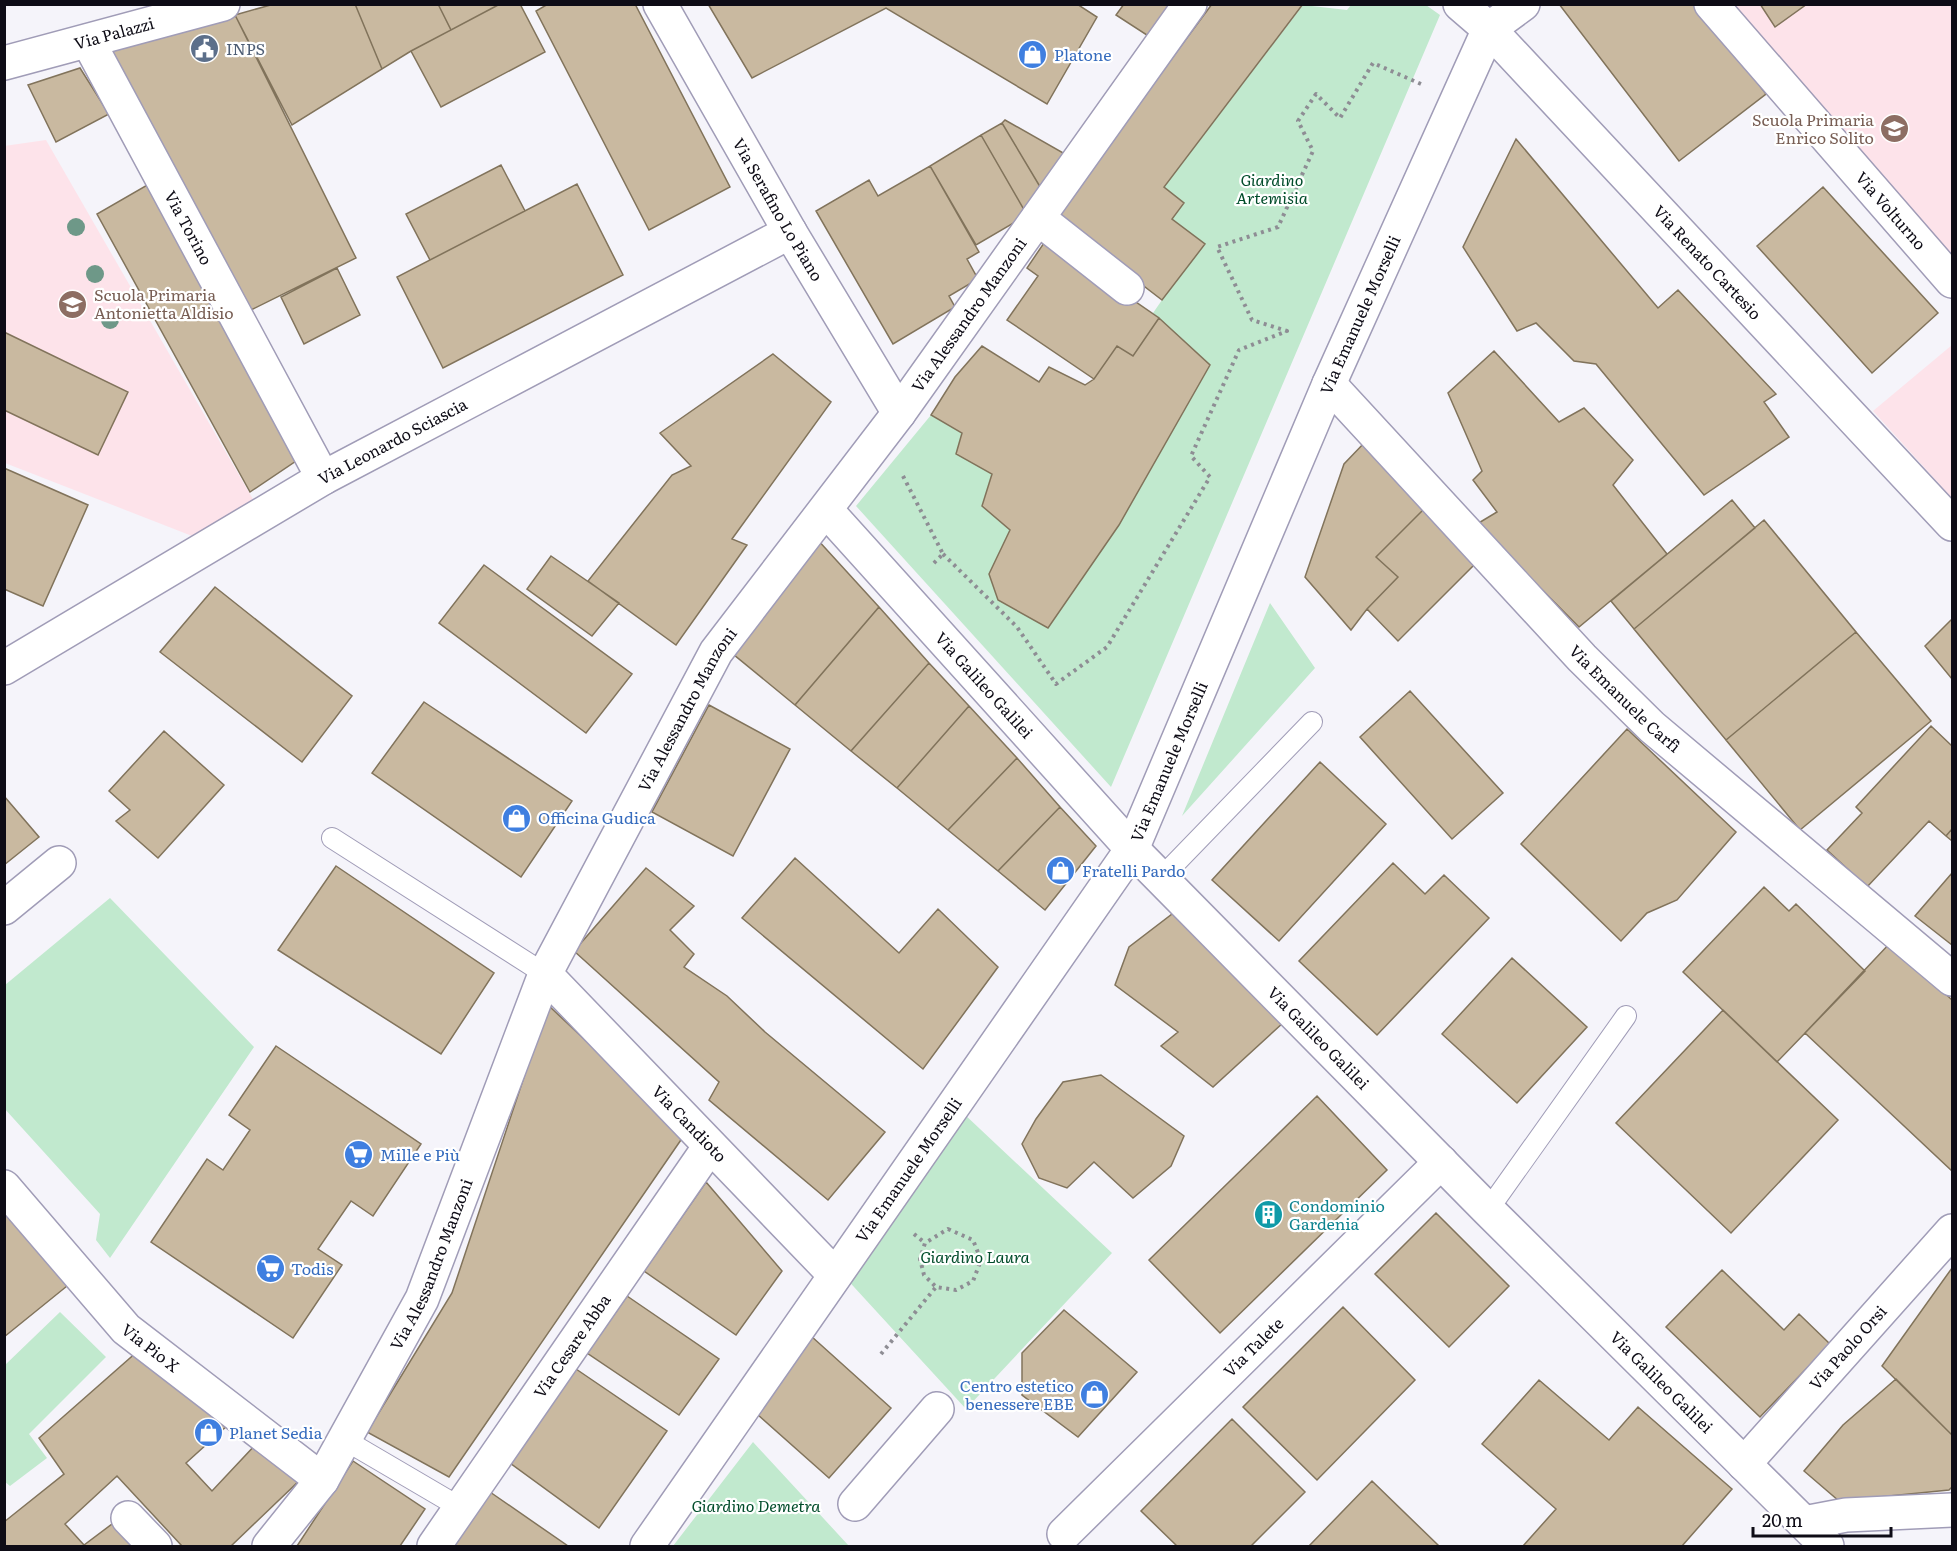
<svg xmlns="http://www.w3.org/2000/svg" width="1957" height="1551" font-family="Literata,serif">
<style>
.education{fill:#fde3ea}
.green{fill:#c1e9ce}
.building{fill:#c9b9a0;stroke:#81735b;stroke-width:1.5}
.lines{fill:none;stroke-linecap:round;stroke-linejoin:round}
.service-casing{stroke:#a09cb7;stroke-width:22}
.minor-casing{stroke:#a09cb7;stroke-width:36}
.tertiary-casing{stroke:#a09cb7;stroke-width:36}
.path{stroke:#8e8d94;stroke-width:4;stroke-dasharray:3 4.5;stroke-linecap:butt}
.service{stroke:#fff;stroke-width:20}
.minor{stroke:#fff;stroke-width:33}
.tertiary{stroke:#fff;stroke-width:33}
.tree{fill:#6e9888}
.labels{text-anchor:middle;stroke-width:4.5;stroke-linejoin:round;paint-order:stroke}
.street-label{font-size:16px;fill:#0e0c16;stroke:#fff}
.service-label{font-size:16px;fill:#4e5e75;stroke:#fff;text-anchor:start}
.shop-label{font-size:16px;fill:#366cbe;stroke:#fff;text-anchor:start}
.education-label{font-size:16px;fill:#785e54;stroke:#fff;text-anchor:end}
.park-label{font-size:16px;font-style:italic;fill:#004c2a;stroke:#fff}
.culture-label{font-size:16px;fill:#0d838f;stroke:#fff;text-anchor:start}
</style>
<rect width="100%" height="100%" fill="#f5f4fa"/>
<!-- education -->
<path class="education" d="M1724,5H1952V254Z
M46,140L258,508L210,543L5,463L4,146Z
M1952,345V498L1873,411Z"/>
<!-- green -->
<path class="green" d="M1303,5L1347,10L1351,5H1426L1440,15L1111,787L856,506L931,415L962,433L992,474L982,506L1010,530L989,574L998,600L1048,627L1119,525L1210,365L1153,313L1162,300L1172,219L1184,203L1164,187Z
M1270,603L1315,668L1182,816Z
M110,898L254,1047L110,1258L96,1240L100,1214L4,1108L5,985Z
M963,1113L1112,1253L966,1409L843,1275Z
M60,1312L106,1357L29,1434L47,1458L10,1486L4,1481L5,1365Z
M753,1442L849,1546H673Z"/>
<!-- building -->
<path class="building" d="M274,4H355L382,69L292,125L235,15Z
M355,4H438L451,30L411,51L382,69Z
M438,4H500L451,30Z
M500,4H520L545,52L441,107L411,51Z
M548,4H635L730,187L649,230L536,11Z
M708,4H1077L1097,17L1047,104L886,8L752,78Z
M1124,4H1181L1156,41L1116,15Z
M1212,4H1303L1164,187L1184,203L1172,219L1205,244L1162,300L1054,217Z
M1559,4H1698L1766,94L1679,161Z
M1760,4H1807L1775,27Z
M235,15L356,258L251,310L108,52Z
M80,68L109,114L56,142L28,85Z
M1005,120L1065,154L1042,190L1002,123Z
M1002,123L1042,190L1027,215L981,135Z
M981,135L1027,215L976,245L930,166Z
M1516,139L1658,308L1678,290L1776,394L1764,402L1789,437L1704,495L1596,364L1574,361L1536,323L1517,331L1463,247Z
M501,165L525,211L430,260L406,214Z
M930,166L979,252L967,259L978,279L949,296L955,307L893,344L816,211L869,180L878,196Z
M149,184L299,459L250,492L97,214Z
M577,184L623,275L443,368L397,277Z
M1823,187L1938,313L1872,373L1757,246Z
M1046,240L1159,318L1133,356L1117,346L1094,379L1007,320L1038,276L1027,268Z
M337,268L360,315L304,344L281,297Z
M1159,318L1210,365L1119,525L1048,628L998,600L989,574L1010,530L982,506L992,474L956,454L962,433L931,415L955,377L982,346L1039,382L1049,367L1085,385L1094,379L1117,346L1133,356Z
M4,332L128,392L98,455L4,410Z
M1494,351L1559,422L1584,408L1633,460L1613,485L1667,554L1579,627L1477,524L1497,512L1473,480L1482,471L1448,393Z
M773,354L831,402L732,539L747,545L676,645L588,581L672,475L691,466L660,433Z
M1365,442L1423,510L1376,557L1398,577L1367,609L1351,630L1305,577L1344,464Z
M4,468L88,505L43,606L4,589Z
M1732,500L1755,528L1634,629L1611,601Z
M1423,510L1476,563L1398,641L1367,609L1398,577L1376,557Z
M1764,520L1856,632L1726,740L1634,629Z
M816,538L879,607L795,705L733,654Z
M551,556L619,603L592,636L527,589Z
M484,565L632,674L586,733L439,623Z
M215,587L352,696L302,762L160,652Z
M879,607L929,663L851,751L795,705Z
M1952,619V679L1925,646Z
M1856,632L1931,721L1800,830L1726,740Z
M929,663L969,706L897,788L851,751Z
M1410,691L1503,793L1452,839L1360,737Z
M424,702L572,801L521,877L372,773Z
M709,705L790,749L733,856L652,812Z
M969,706L1017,758L948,830L897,788Z
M1931,726L1952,746V829L1946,836L1929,821L1867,887L1827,850L1862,813L1856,807Z
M1627,729L1736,832L1677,900L1647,913L1621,941L1521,844Z
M164,731L224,785L158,858L116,821L130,810L109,791Z
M1017,758L1060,807L998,871L948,830Z
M1320,762L1386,824L1279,941L1212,880Z
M4,796L39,837L4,865Z
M1060,807L1096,846L1045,910L998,871Z
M1952,829V841L1946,836Z
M795,858L899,953L938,909L998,967L923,1069L742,918Z
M1393,863L1425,894L1444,875L1489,918L1377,1035L1299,961Z
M336,866L494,973L441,1054L278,950Z
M646,868L694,906L670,930L694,954L684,967L727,996L765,1032L885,1132L828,1200L709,1100L719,1082L574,951Z
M1952,873V945L1915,916Z
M1764,887L1789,911L1796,904L1865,971L1777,1062L1683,972Z
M1176,911L1284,1022L1213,1087L1161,1046L1178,1032L1115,985L1129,947Z
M1891,942L1952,1000V1171L1805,1033Z
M1512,958L1587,1027L1517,1103L1442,1034Z
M548,1005L685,1134L449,1477L367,1432L452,1293Z
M1723,1010L1838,1120L1731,1233L1616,1123Z
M276,1046L421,1144L373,1216L351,1201L318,1249L342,1265L293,1338L151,1242L207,1159L223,1170L250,1130L229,1115Z
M1101,1075L1184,1136L1171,1166L1133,1198L1094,1162L1067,1188L1039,1178L1022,1144L1036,1119L1063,1082Z
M1317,1096L1387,1170L1220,1333L1149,1260Z
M706,1182L782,1271L736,1335L644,1271Z
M4,1197L72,1282L4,1337Z
M1436,1213L1509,1286L1449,1347L1375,1274Z
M1952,1268V1435L1882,1366Z
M1722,1270L1784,1330L1799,1314L1830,1344L1760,1417L1666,1327Z
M627,1296L719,1359L679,1415L587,1353Z
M1343,1307L1415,1380L1317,1480L1243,1407Z
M1064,1310L1137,1372L1078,1437L1022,1395V1353Z
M811,1336L891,1408L829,1478L748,1406Z
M138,1351L229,1424L186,1463L212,1491L257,1443L302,1478L231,1546H182L117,1476L65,1524L84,1545L116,1521L137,1546H4V1522L64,1474L39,1438Z
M576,1369L667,1431L599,1528L510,1463Z
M1896,1379L1952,1435V1487L1949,1490L1839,1501L1804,1471L1843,1425Z
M1539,1380L1609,1440L1638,1407L1732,1489L1682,1546H1523L1556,1509L1482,1444Z
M1232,1419L1305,1492L1251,1546H1177L1141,1511Z
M353,1461L425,1509L400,1546H297Z
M1372,1481L1439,1546H1309Z
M490,1492L568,1546H452Z"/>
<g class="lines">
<defs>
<path id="service" d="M332,838L545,974
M1161,878L1312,722
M1488,1210L1626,1016
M345,1440L461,1508"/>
<g id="minor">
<path id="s1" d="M660,4L790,232L899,413"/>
<path id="s2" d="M1460,4L1489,29L1952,524"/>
<path id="s3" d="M1711,4L1952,281"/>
<path id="s4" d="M88,41L323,478"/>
<path d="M1038,218L1127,288"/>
<path id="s5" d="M1329,384L1582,658L1652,727L1952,979"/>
<path id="s6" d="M826,510L1132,849L1488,1210L1827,1546"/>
<path id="s7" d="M4,668L323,478L790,232"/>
<path d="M4,908L59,863"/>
<path id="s8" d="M545,974L835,1275"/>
<path id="s9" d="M4,1187L126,1329L322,1480"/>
<path id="s10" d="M1744,1464L1952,1231"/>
<path d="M855,1504L937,1409"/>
<path d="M128,1518L155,1546"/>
<path d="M1804,1523L1846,1515L1952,1510"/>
<path id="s11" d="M1064,1534L1441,1162"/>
<path id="s12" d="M434,1546L710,1146"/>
<path id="s13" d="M647,1546L1132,849L1329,384L1489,29L1523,4"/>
</g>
<g id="tertiary">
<path id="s14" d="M4,63L223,4"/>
<path id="s15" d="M269,1546L322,1480L422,1299L545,974L716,652L899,413L1190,4"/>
</g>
</defs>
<!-- service casing -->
<use href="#service" class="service-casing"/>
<!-- minor casing -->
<use href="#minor" class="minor-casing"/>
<!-- tertiary casing -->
<use href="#tertiary" class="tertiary-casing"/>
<!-- path -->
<path class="path" d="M903,476L943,554L932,565
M943,554L1017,627L1056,684L1107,647L1210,477L1191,456L1239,350L1287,331L1252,320L1217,247L1278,227L1313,151L1298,121L1316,94L1340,118L1373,63L1421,84
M948,1229L973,1240L981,1260L973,1281L956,1290L936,1287L924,1275L920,1259L925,1243Z
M914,1234L925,1243
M881,1354L936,1287"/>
<!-- service -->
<use href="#service" class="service"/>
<!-- minor -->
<use href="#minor" class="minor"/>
<!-- tertiary -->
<use href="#tertiary" class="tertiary"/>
</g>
<!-- trees -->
<g class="tree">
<circle cx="76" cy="227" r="9"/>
<circle cx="95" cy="274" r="9"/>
<circle cx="68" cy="308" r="9"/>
<circle cx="110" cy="320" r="9"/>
</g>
<!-- icons -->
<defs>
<symbol id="civic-disc" viewBox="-11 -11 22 22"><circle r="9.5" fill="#5c6f8a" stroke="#fff"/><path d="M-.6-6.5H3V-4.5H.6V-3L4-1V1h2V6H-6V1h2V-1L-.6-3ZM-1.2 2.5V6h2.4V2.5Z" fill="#fff"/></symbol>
<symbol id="shop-disc" viewBox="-11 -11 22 22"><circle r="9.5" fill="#3f7fe0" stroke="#fff"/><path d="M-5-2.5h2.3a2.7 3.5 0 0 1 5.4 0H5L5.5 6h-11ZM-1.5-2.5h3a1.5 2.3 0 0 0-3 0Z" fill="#fff"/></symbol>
<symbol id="school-disc" viewBox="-11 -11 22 22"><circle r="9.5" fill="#8d6e63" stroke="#fff"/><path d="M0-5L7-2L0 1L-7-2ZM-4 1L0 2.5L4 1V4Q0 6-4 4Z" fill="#fff"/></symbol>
<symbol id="supermarket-disc" viewBox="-11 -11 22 22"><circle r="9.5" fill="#3f7fe0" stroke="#fff"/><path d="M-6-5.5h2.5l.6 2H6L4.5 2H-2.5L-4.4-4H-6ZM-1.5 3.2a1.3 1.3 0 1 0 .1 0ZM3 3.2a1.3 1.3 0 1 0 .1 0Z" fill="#fff"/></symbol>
<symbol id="building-disc" viewBox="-11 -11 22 22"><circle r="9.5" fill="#0f9aa8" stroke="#fff"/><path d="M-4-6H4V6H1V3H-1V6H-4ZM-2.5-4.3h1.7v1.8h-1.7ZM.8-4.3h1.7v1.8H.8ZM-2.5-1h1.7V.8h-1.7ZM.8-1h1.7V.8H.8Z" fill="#fff"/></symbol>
</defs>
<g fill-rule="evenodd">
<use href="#civic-disc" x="188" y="32" width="33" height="33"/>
<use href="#shop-disc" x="1016" y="38" width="33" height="33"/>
<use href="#school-disc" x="1878" y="112" width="33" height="33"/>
<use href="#school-disc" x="56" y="288" width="33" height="33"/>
<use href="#shop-disc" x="500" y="802" width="33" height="33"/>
<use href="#shop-disc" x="1044" y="854" width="33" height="33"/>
<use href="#supermarket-disc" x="342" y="1138" width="33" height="33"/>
<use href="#building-disc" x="1252" y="1198" width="33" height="33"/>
<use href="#supermarket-disc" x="254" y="1252" width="33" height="33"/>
<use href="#shop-disc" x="1078" y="1378" width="33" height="33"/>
<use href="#shop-disc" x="192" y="1416" width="33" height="33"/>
</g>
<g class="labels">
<!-- street labels -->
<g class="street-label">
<text dy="6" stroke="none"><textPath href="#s14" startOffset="114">Via Palazzi</textPath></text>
<text dy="6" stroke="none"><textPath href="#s1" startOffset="237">Via Serafino Lo Piano</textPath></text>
<text dy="6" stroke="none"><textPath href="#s3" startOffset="274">Via Volturno</textPath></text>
<text dy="6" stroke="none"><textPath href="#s4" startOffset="212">Via Torino</textPath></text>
<text dy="6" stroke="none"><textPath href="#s2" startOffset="358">Via Renato Cartesio</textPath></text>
<text dy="6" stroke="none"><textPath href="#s15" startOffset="1425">Via Alessandro Manzoni</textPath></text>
<text dy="6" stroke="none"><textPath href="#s13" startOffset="1430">Via Emanuele Morselli</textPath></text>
<text dy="6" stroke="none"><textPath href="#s7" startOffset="450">Via Leonardo Sciascia</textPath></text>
<text dy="6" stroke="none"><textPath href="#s6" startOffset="236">Via Galileo Galilei</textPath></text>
<text dy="6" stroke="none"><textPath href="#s5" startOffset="432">Via Emanuele Carfì</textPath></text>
<text dy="6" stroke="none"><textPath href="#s15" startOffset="939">Via Alessandro Manzoni</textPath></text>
<text dy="6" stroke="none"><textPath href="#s13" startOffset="944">Via Emanuele Morselli</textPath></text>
<text dy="6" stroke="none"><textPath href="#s6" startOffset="722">Via Galileo Galilei</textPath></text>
<text dy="6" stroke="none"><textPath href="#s8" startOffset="208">Via Candioto</textPath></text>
<text dy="6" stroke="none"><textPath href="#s13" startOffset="458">Via Emanuele Morselli</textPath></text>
<text dy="6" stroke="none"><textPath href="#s15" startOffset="327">Via Alessandro Manzoni</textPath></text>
<text dy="6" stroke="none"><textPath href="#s9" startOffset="218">Via Pio X</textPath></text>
<text dy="6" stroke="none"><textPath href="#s12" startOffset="243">Via Cesare Abba</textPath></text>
<text dy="6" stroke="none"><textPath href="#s11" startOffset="266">Via Talete</textPath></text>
<text dy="6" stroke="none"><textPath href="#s10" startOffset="156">Via Paolo Orsi</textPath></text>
<text dy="6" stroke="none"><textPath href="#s6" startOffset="1208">Via Galileo Galilei</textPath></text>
</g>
<!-- service labels -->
<g class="service-label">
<text x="226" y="55">INPS</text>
</g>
<!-- shop labels -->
<g class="shop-label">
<text x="1054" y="61">Platone</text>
<text x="538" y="824">Officina Gudica</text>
<text x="1082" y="877">Fratelli Pardo</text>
<text x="380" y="1161">Mille e Più</text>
<text x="291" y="1275">Todis</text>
<text x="1074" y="1392" text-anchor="end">Centro estetico<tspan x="1074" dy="18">benessere EBE</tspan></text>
<text x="229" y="1439">Planet Sedia</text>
</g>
<!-- education labels -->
<g class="education-label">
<text x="1874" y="126">Scuola Primaria<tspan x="1874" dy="18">Enrico Solito</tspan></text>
<text x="94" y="301" text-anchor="start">Scuola Primaria<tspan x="94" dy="18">Antonietta Aldisio</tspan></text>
</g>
<!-- park labels -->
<g class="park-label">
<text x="1272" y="186">Giardino<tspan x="1272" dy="18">Artemisia</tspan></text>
<text x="975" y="1263">Giardino Laura</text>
<text x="756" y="1512">Giardino Demetra</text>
</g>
<!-- culture labels -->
<g class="culture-label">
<text x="1289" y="1212">Condominio<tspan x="1289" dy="18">Gardenia</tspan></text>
</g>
</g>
<!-- border -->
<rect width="1957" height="1551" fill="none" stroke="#0e0c16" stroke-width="12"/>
<!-- scale -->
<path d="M1753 1527v9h138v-9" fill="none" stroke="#0e0c16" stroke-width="3"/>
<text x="1762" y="1527" font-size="18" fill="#0e0c16" stroke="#ffffff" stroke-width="4.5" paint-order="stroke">20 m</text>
</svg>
